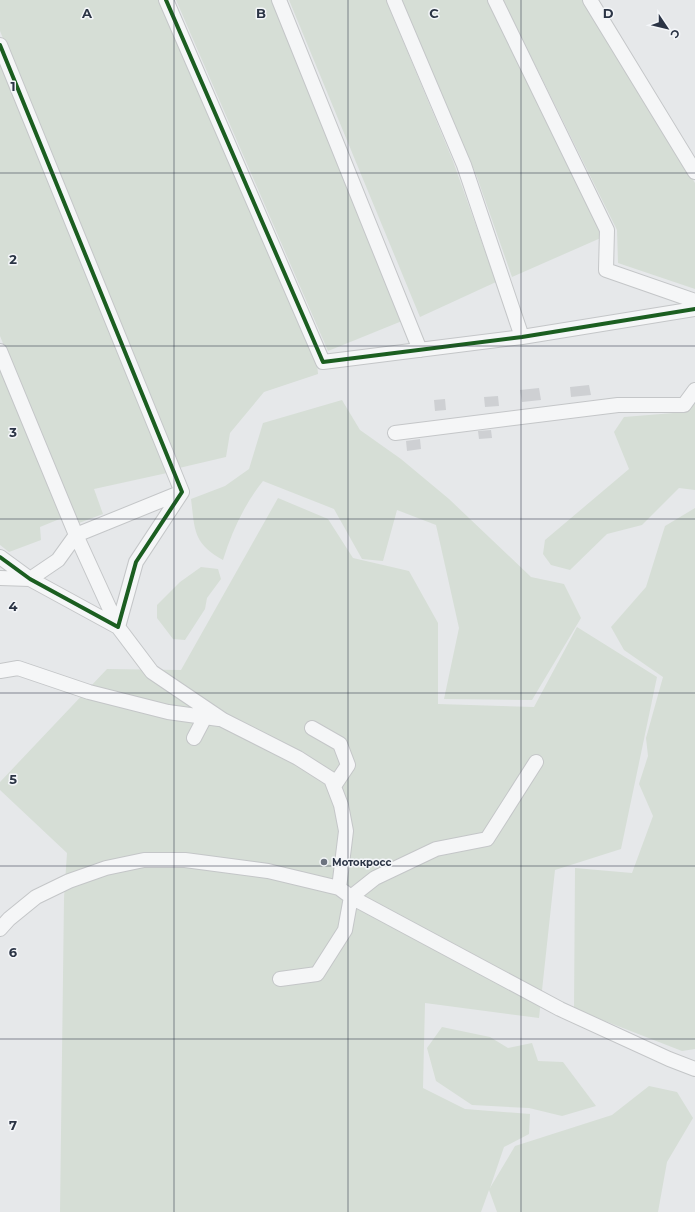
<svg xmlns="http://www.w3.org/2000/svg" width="695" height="1212" font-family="Montserrat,sans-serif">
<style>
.green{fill:#d6ded6}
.building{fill:#ced0d3}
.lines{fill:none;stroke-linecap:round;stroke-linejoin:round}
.minor-casing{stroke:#c4c6c8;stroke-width:16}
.minor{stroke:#f5f6f7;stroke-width:14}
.cycleway-casing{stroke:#f4f6f9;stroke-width:6}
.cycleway{stroke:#1b5e20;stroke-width:4}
.grid{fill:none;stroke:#2b3445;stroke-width:1;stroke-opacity:0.55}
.poi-dot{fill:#6c737f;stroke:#f4f6f9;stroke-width:1.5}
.labels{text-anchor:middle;stroke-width:3;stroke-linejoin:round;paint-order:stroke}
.poi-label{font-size:10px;font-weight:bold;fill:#2b3445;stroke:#f4f6f9;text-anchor:start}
.grid-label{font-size:13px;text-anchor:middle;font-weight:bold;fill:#2b3445;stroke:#f4f6f9;stroke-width:3;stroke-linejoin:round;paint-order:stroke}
</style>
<rect width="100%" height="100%" fill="#e6e8ea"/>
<!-- green -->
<path class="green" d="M0,0H165L317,363L318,374L264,392L230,433L226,457L179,468L0,31Z
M176,0H277L407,319L328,351Z
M289,0H386L453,161L496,282L420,317Z
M401,0H487L603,237L512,277L477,177Z
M503,0H584L695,183V289L618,263L617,230Z
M0,60L167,473L94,489L103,514L79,523L57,477L0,336Z
M0,364L62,518L40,527L41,540L9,552L0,545Z
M695,399V490L679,488L642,525L607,534L570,570L551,565L543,554L545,540L629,469L614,432L624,417L686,412Z
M342,400L360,430L401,459L449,499L531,577L564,584L581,618L532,700L444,699L459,628L436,525L397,510L383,561L362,559L334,509L263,481C244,505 232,531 223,560C193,543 195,531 191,499L225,486L249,469L263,423Z
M278,498L328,519L353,558L409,571L438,623V704L534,707L577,627L657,677L621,849L555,870L539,1018L425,1003L423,1088L465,1109L530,1114L529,1134L504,1147L490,1188L515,1146L612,1115L649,1086L677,1092L693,1118L667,1162L658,1212H497L489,1190L481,1212H60L64,898L67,853L0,790V782L107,669L181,670Z
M695,508V1049L682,1051L574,1009L575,868L632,873L653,816L639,784L648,756L646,738L663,677L624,650L611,627L646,587L665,526Z
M201,567L218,569L221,579L207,598L205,609L185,640L173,639L157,618V605L180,582Z
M442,1027L490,1037L508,1048L532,1043L538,1061L563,1062L596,1106L562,1116L529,1108L472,1105L436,1081L427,1048Z"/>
<!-- building -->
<path class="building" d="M589,385L591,395L571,397L570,387Z
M539,388L541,400L522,402L520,390Z
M498,396L499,406L485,407L484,397Z
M445,399L446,410L435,411L434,400Z
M491,430L492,438L479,439L478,431Z
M420,439L421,449L407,451L406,441Z"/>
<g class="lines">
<defs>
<path id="minor" d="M166,0L323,362L522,337L695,309
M279,0L420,350
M394,0L464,165L522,337
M495,0L607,230L606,270L695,301
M590,0L695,172
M0,45L182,492L136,562L118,627L30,579L0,557
M0,351L76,535L118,627L152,672L223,720L298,758L331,779L341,805L346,831L339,888
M395,433L618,405H684L695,390
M0,578L30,579L58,560L76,535L182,492
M0,671L18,668L89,692L168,712L219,719
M312,728L340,744L348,765L334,786
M194,738L205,717
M0,929L9,919L36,897L69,881L106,868L144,860H185L268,871L339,888L351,897L560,1009L669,1059L695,1069
M280,979L317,974L345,930L351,897L375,878L436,849L487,839L536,762"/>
</defs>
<!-- minor casing -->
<use href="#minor" class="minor-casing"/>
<!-- minor -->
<use href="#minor" class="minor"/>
<defs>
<path id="cycleway" d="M166,0L323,362L522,337L695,309
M0,45L182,492L136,562L118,627L30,579L0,557"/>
</defs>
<!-- cycleway casing -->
<use href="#cycleway" class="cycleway-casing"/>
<!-- cycleway -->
<use href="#cycleway" class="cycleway"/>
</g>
<!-- grid -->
<path class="grid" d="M174,0V1212M348,0V1212M521,0V1212M0,173H695M0,346H695M0,519H695M0,693H695M0,866H695M0,1039H695"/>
<!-- markers -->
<circle class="poi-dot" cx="324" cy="862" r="4"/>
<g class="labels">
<!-- poi labels -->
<g class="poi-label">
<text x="332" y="866">Мотокросс</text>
</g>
</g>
<g class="grid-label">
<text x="87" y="18">A</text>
<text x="261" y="18">B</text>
<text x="434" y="18">C</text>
<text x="608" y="18">D</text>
<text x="13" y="91">1</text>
<text x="13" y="264">2</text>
<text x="13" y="437">3</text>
<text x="13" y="611">4</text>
<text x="13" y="784">5</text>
<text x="13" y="957">6</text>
<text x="13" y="1130">7</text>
</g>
<!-- north arrow -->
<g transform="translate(667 28) rotate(125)" stroke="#f4f6f9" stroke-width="3" paint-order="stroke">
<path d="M0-3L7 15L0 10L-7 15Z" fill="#2b3445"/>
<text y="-6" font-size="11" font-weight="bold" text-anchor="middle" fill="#2b3445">С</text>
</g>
</svg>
